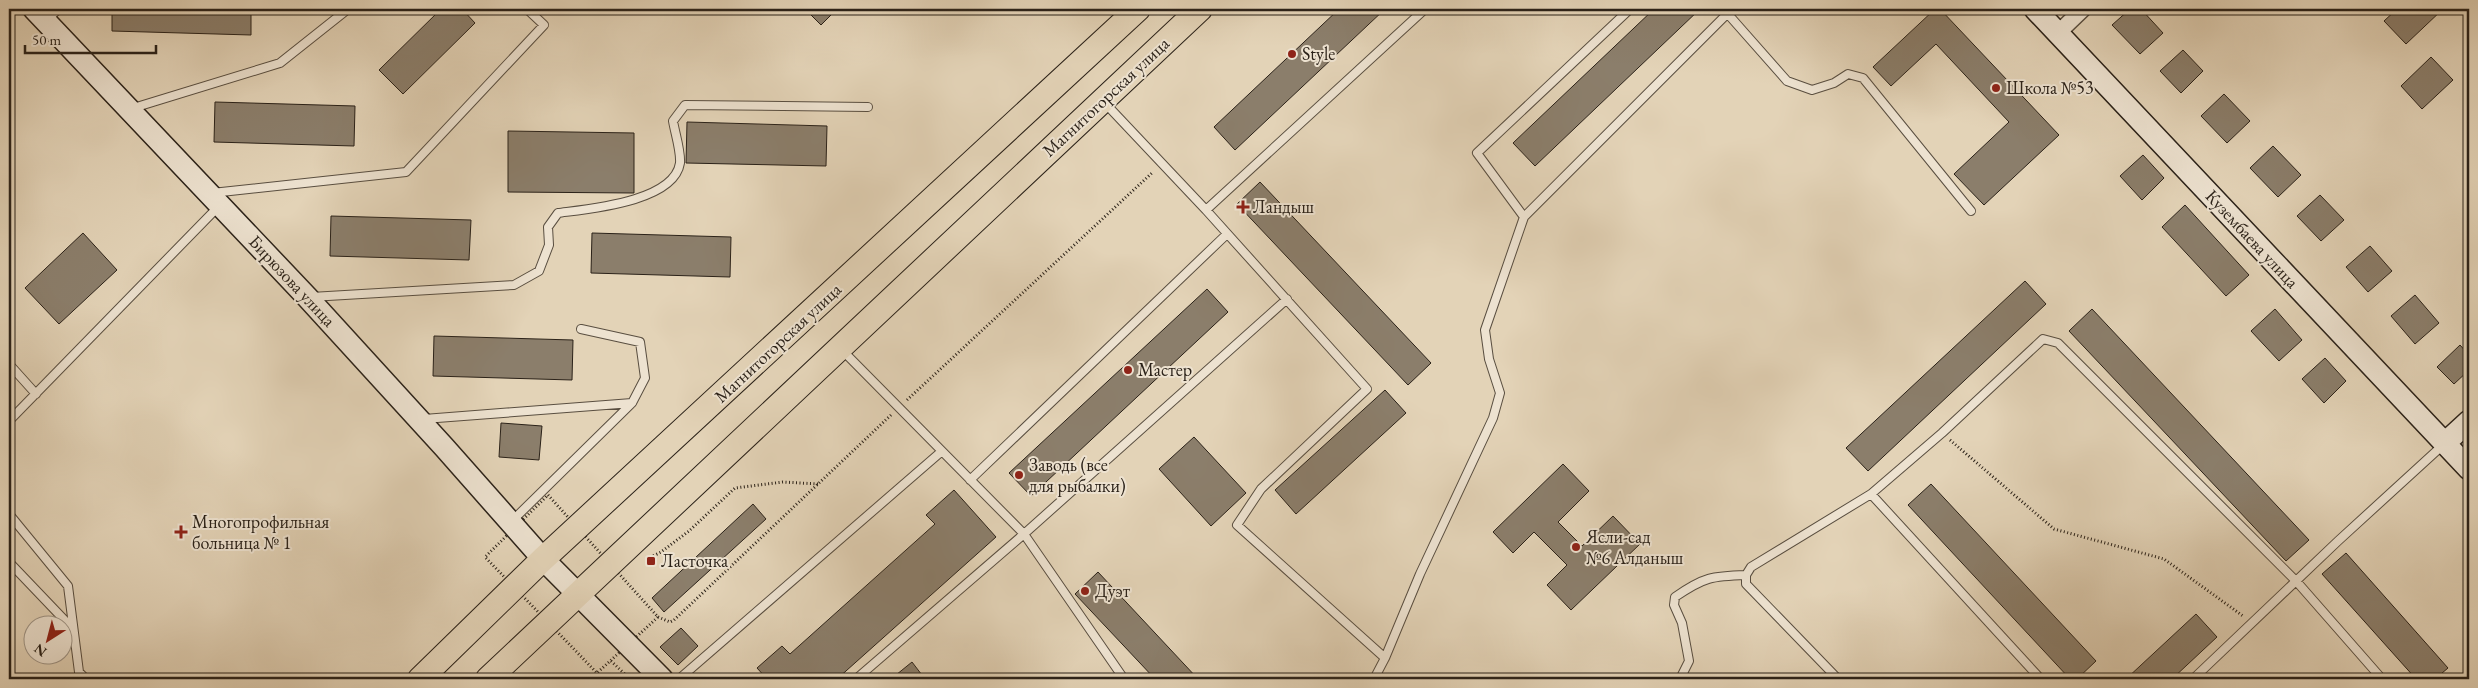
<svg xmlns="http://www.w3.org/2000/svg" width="2478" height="688" font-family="'EB Garamond',serif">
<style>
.building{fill:#8b7e6b;stroke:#2b2219}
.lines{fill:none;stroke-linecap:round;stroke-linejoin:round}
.lane-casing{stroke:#594e40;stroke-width:10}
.street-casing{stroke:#594e40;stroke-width:18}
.secondary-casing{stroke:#2b2219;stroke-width:24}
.primary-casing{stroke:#2b2219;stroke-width:26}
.path{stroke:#2b2219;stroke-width:3;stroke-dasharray:1 2.5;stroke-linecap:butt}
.lane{stroke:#ede2d0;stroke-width:8}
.street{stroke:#ede2d0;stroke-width:15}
.secondary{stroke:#ede2d0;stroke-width:21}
.primary{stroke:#e3d3b7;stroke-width:24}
.poi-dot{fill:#8f2418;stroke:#ede2d0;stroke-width:2}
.labels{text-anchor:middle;stroke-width:4;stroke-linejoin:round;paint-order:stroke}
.poi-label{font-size:18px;fill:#2b2219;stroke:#ede2d0;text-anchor:start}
.street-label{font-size:18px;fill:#2b2219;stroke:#ede2d0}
</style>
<rect width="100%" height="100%" fill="#e3d3b7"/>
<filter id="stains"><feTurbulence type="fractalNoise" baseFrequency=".004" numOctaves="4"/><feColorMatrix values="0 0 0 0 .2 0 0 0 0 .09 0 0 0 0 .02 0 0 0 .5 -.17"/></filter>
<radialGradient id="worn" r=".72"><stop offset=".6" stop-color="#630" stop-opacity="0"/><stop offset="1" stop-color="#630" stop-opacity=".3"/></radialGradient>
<!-- building -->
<path class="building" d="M112,9H251V35L112,31Z
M441,9H462L475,23L403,94L379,70Z
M805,9H837L821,25Z
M1339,9H1385L1235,150L1214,127Z
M1654,9H1700L1535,166L1513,143Z
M1935,9H1940L2059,135L1984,205L1954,174L2009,122L1936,44L1891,86L1873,67Z
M2130,9H2141L2163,33L2140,54L2112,25Z
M2397,9H2443L2406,44L2384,21Z
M2183,50L2203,71L2181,93L2160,71Z
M2431,57L2453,80L2422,109L2401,86Z
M2224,94L2250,121L2227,143L2201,116Z
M215,102L355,106L354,146L214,142Z
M687,122L827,126L826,166L686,163Z
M508,131L634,133V193L508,192Z
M2273,146L2301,175L2278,197L2250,168Z
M2143,155L2164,178L2142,200L2120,176Z
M1260,182L1431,363L1408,385L1237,204Z
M2320,195L2344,220L2321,241L2297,216Z
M2185,205L2249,275L2226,296L2162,227Z
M331,216L471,220L469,260L330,256Z
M83,233L117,270L59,324L25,288Z
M592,233L731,237L730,277L591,273Z
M2370,246L2392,271L2368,292L2346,267Z
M2025,281L2046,304L1868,471L1846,448Z
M1207,289L1228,312L1031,496L1009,473Z
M2415,295L2439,323L2415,344L2391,316Z
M2092,309L2309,540L2286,561L2069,331Z
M2275,309L2302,340L2279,361L2251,331Z
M434,336L573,340L572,380L433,376Z
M2460,345L2469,355V370L2454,384L2437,367Z
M2325,358L2346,381L2324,403L2302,379Z
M1385,390L1406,413L1296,514L1275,490Z
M501,423L542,426L539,460L499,457Z
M1194,437L1246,493L1211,526L1159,469Z
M1563,464L1589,491L1558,522L1582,546L1613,516L1640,544L1571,610L1547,585L1567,565L1534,532L1513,553L1493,532Z
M1931,484L2096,661L2077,679H2070L1908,505Z
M954,490L996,537L837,679H767L757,668L782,646L790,654L935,524L926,515Z
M753,504L766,519L664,612L652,598Z
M2346,553L2448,668L2435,679H2416L2322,574Z
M1098,572L1198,679H1155L1075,594Z
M2196,614L2217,637L2172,679H2126Z
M681,628L698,646L678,665L660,647Z
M912,662L925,679H891Z"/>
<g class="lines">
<defs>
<path id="lane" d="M1425,9L1206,210L1367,389L1261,489L1237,525L1385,658L1420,574L1493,418L1500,393L1489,359L1485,330L1524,217
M1630,9L1477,153L1524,217L1732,9
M1727,13L1787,81L1812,90L1834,83L1848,74L1863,78L1971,211
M47,19L59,9
M1104,102L1206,210
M130,109L280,63L348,9
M212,193L406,172L544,25L527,9
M311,297L514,285L539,271L549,245L548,227L558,213C588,209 674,202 680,163C681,151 675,133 673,121L685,105L868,107
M842,350L1024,534L1124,679
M9,364L36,394
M424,419L632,403L645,378L640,342L581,329
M9,421L219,206
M970,480L1227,234
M1871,494L2037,675
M9,514L68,586L79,672L86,679
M512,521L632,403
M9,562L73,629
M679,679L942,451
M856,679L1024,534L1287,299
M1374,679L1385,658
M1680,679L1689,661L1682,623L1674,605L1675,597C1704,577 1712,576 1746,575
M1838,679L1746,584V575L1751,567L1871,494L1942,433L2043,339L2058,343L2297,582L2382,679
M2032,679L2037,675L2041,679
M2193,679L2338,541L2443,445"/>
<path id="street" d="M2058,33L2083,9"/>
<path id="secondary" d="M34,9L307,297L444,447L543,559L662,679
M2035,9L2469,469
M2445,443L2469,421"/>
<path id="primary" d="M420,679L543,559L1138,9
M488,679L1200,9"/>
</defs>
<!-- lane casing -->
<use href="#lane" class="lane-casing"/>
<!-- street casing -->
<use href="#street" class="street-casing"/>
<!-- secondary casing -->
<use href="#secondary" class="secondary-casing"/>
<!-- primary casing -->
<use href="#primary" class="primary-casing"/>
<!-- path -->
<path class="path" d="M907,400L1153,172
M1950,440L2054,529L2164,559L2243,616
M548,495L658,617L597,673L485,557Z
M647,559L661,552L689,531L735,488L783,482L818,484
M658,617L670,622L674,620L891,415
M611,661L630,679
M590,679L597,673"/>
<!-- lane -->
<use href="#lane" class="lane"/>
<!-- street -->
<use href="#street" class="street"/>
<!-- secondary -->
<use href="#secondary" class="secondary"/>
<!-- primary -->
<use href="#primary" class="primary"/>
</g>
<!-- markers -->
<g class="poi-dot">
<circle cx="1292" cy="54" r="5"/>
<circle cx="1996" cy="88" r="5"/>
<path d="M1240.5 199.5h5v5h5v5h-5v5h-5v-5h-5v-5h5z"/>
<circle cx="1128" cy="370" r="5"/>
<circle cx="1019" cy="475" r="5"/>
<path d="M178.5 524.5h5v5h5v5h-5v5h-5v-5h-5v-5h5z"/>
<circle cx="1576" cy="547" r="5"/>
<rect x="646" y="556" width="10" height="10" rx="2.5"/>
<circle cx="1085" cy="591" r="5"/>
</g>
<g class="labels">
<!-- poi labels -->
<g class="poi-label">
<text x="1302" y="60">Style</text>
<text x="2006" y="94">Школа №53</text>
<text x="1253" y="213">Ландыш</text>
<text x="1138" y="376">Мастер</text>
<text x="1029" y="471">Заводь (все<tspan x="1029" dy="21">для рыбалки)</tspan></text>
<text x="192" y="528">Многопрофильная<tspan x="192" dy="21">больница № 1</tspan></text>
<text x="1586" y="543">Ясли-сад<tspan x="1586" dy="21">№6 Алданыш</tspan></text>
<text x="661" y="567">Ласточка</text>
<text x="1095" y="597">Дуэт</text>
</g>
<!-- street labels -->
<g class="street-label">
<text transform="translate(1106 97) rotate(-43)" y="6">Магнитогорская улица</text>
<text transform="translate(2252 239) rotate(47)" y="6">Кузембаева улица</text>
<text transform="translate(292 281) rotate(47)" y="6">Бирюзова улица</text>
<text transform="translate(778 343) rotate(-43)" y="6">Магнитогорская улица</text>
</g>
</g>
<!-- margin -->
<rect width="2478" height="688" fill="none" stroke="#e3d3b7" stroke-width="30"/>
<rect x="10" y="10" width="2458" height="668" fill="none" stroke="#2b2219" stroke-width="2.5"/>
<rect x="15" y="15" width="2448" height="658" fill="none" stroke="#2b2219"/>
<!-- north arrow -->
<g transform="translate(48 640) rotate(216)"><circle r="24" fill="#ede2d0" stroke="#9f9587"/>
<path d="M0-4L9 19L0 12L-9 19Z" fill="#8f2418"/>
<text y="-8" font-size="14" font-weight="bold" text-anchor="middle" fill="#2b2219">N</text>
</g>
<!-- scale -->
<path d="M25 45v8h131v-8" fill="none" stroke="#2b2219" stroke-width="2.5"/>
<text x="32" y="45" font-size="15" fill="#2b2219" stroke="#ede2d0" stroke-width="4" paint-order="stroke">50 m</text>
<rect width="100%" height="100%" filter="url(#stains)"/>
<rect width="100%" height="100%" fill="url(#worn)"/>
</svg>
